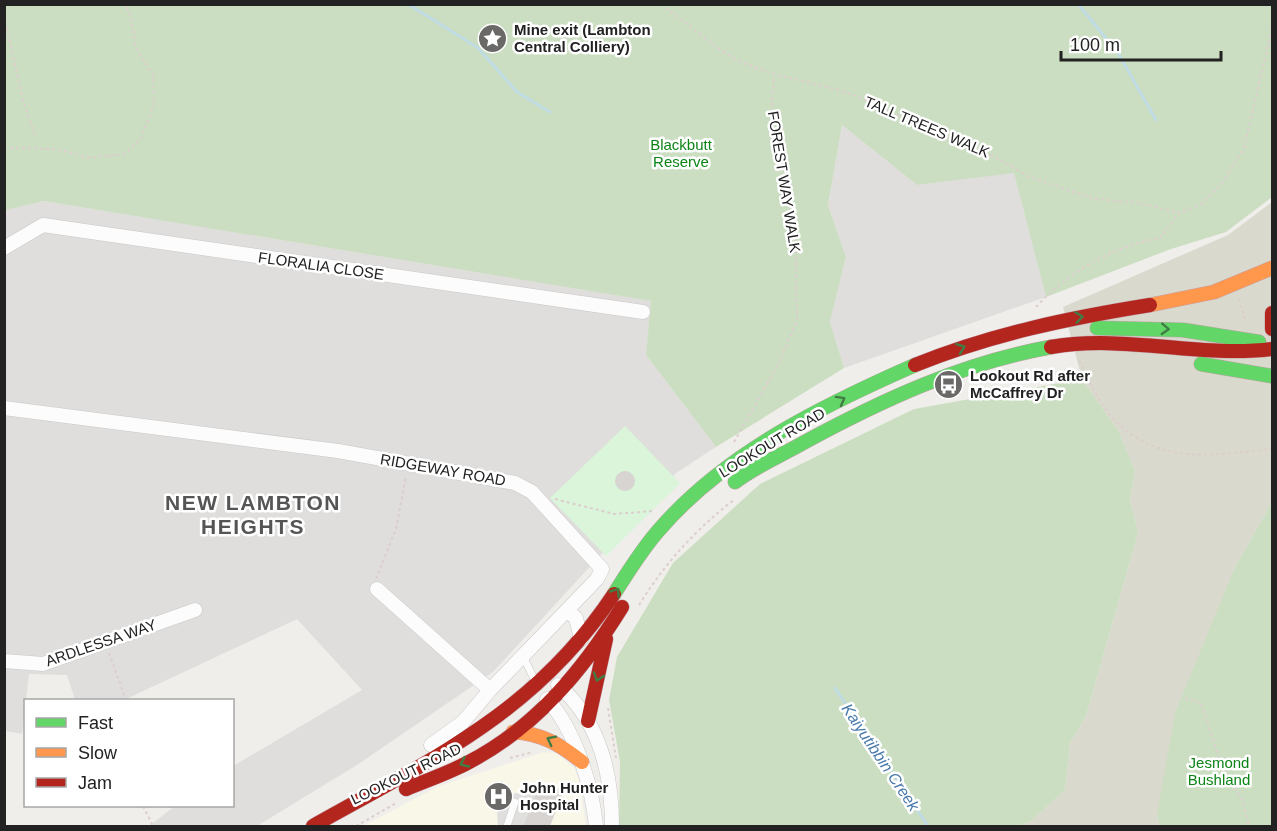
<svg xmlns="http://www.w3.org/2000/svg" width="1277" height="831" font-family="Helvetica,sans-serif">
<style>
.residential{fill:#dfdedc}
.education{fill:#f8f7e8}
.construction{fill:#d9d9cd}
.forest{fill:#cbdec1}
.park{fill:#daf5da}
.parking{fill:#e0dfde}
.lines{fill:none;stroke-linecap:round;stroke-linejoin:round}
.stream{stroke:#bfdbe3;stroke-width:3}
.building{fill:#d7d4d2}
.lane-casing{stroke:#c9c8c7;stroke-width:8}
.street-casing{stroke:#c9c8c7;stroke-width:15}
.fast-casing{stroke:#c5a2ac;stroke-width:15}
.slow-casing{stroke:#c5a2ac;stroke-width:15}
.jam-casing{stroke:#c5a2ac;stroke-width:15}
.path{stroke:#dccecd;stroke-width:2;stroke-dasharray:3 3;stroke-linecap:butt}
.lane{stroke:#fdfcfc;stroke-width:7}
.street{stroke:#fdfcfc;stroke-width:14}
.fast{stroke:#63d668;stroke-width:14}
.slow{stroke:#ff974d;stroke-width:14}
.jam{stroke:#b3261e;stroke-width:14}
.oneway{stroke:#427c45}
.labels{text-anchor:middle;stroke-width:5;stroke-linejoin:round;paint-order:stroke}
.poi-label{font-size:15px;font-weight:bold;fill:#222;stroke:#fff;text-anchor:start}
.street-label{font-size:15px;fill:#222;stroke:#fff}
.park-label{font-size:15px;fill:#0c8416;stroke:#fff}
.water-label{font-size:16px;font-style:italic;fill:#4a7aab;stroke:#fff}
.district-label{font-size:21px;font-weight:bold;letter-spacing:1.5px;fill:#555;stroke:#fff}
</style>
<rect width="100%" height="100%" fill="#f0eeeb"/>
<!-- residential -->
<path class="residential" d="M842,125L917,185L1014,172L1046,297L844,368L830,322L846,257L828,205Z
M44,201L652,301L646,355L716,447L676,473L493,672L357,765L257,826H149L175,806H232L233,766L362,690L297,619L124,700H75L67,675L29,674L22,734L5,731L4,210Z"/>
<!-- education -->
<path class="education" d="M544,752L557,753L574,768L579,779L586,826H363L439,786Z"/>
<!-- construction -->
<path class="construction" d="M1272,202V502L1235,567L1157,815L1160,826H1014L1030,822L1065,790L1070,743L1086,716L1138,533L1130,499L1135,471L1119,432L1082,379L1063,307L1228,235Z"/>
<!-- forest -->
<path class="forest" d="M4,5H1272V197L1226,232L1171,249L1046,297L1014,173L917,185L842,125L828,205L846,257L830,322L844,368L716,447L646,355L651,301L44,201L5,210Z
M1082,379L1119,432L1135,471L1130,499L1138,533L1086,716L1070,743L1065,790L1030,822L1014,826H619L620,762L609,700L617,657L673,563L760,484L914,409Z
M1272,502V826H1160L1157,815L1175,713L1235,567Z"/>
<!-- park -->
<path class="park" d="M625,426L680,483L606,556L550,498Z"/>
<!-- parking -->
<path class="parking" d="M515,793L536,795L523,826H498L497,813L504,799Z"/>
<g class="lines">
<!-- stream -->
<path class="stream" d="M408,4L478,48L517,92L550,112
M1078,4L1118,53L1156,120
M835,688L928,826"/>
</g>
<!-- building -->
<path class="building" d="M615 481a10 10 0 1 1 20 0a10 10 0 1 1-20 0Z
M541,782L564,791L550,826H523Z"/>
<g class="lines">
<defs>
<path id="lane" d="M523,656L535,681
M507,826L515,802"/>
<path id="street" d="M4,248L43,225L643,312
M4,408L338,451L515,483L532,492L602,569L597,579L490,690L463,722L431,745
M377,589L490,690
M567,611L576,618L581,639
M4,661L43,664L195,610
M558,685C600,721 612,773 612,826
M547,699C575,729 592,786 596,826"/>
<path id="fast" d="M1097,328L1183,330L1259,342
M1201,364L1272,376
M735,482C756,466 780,456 803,443C882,400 962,363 1051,347
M614,594C628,572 642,549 659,530C725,453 824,405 915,365"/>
<path id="slow" d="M1150,305L1214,292L1272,268
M513,732C541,733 561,745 582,762"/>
<path id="jam" d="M1272,313V329
M1051,347C1124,334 1198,358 1272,349
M915,365C992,334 1069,318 1150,305
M588,721L606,639
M406,789C427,780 449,773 469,762C536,727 583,670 622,607
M313,826C432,759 536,712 614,594"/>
</defs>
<!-- lane casing -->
<use href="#lane" class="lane-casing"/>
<!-- street casing -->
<use href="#street" class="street-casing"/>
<!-- fast casing -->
<use href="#fast" class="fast-casing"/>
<!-- slow casing -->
<use href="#slow" class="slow-casing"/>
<!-- jam casing -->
<use href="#jam" class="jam-casing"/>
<!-- path -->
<path class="path" d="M661,4L723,52L743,63L774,74L839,90L869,101L931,131L979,148L1030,177L1071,191L1096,199L1139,203L1179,213L1201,204L1223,182L1244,148L1272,28
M4,16L23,100L35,136
M4,148L58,149L88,158L125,154L141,139L154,104L153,75L136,48L130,14L125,4
M1239,299L1246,323
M1036,307C1068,272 1113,246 1160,238L1179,213
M1079,361C1089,378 1097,400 1109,414C1156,467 1209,455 1272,449
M734,442L779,363L797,320L795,232L778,162L772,107L774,76
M555,499L614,514L652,511
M376,579L396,529L406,476
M639,605C665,563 696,529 735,499
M109,653L126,700
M1185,698L1201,703L1221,764L1242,800L1249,826
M608,708L616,758
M510,758L533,752
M143,806L153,826
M356,826L396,803"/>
<!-- lane -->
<use href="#lane" class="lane"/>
<!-- street -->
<use href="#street" class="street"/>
<!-- fast -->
<use href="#fast" class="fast"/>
<!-- slow -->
<use href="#slow" class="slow"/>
<!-- jam -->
<use href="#jam" class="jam"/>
</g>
<!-- one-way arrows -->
<defs><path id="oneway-chevron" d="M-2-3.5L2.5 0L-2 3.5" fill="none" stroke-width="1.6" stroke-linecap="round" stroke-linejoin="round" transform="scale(1.5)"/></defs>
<g class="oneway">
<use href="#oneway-chevron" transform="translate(1079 317) rotate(-8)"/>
<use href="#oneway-chevron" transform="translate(1165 329) rotate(3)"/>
<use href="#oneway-chevron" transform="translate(961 348) rotate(-20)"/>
<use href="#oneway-chevron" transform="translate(841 400) rotate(-29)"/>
<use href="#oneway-chevron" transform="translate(616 592) rotate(-56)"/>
<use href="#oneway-chevron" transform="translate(598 677) rotate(109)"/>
<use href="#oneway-chevron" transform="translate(551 740) rotate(-153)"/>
<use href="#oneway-chevron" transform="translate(464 763) rotate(155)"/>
</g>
<!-- icons -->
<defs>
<symbol id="sight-disc" viewBox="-11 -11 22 22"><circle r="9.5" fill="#6a6968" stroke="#fff"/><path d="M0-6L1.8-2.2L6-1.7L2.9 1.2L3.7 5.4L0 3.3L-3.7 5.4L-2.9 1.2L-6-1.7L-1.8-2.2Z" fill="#fff"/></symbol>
<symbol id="bus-disc" viewBox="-11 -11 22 22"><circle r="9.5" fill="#6a6968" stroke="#fff"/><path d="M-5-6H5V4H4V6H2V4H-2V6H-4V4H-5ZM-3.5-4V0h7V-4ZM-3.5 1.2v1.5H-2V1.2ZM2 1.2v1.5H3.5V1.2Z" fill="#fff"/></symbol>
<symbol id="hospital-disc" viewBox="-11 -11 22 22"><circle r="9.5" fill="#6a6968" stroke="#fff"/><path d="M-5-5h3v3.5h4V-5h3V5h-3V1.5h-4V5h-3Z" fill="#fff"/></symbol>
</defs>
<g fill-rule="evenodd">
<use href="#sight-disc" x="476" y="22" width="33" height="33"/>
<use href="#bus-disc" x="932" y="368" width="33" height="33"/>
<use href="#hospital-disc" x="482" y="780" width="33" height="33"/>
</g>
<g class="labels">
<!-- poi labels -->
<g class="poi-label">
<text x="514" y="35">Mine exit (Lambton<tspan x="514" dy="17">Central Colliery)</tspan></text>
<text x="970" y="381">Lookout Rd after<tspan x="970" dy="17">McCaffrey Dr</tspan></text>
<text x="520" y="793">John Hunter<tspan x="520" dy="17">Hospital</tspan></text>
</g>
<!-- street labels -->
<g class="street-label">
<text transform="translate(927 127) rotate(23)" y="5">TALL TREES WALK</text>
<text transform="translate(784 182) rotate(81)" y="5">FOREST WAY WALK</text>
<text transform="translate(321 266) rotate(8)" y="5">FLORALIA CLOSE</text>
<text transform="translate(772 443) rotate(-31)" y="5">LOOKOUT ROAD</text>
<text transform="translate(443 470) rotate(10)" y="5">RIDGEWAY ROAD</text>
<text transform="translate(101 643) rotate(-19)" y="5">ARDLESSA WAY</text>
<text transform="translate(406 774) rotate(-26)" y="5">LOOKOUT ROAD</text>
</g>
<!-- park labels -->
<g class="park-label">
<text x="681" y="150">Blackbutt<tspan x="681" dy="17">Reserve</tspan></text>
<text x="1219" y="768">Jesmond<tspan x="1219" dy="17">Bushland</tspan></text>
</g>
<!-- water labels -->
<g class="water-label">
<text transform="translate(881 757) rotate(56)" y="6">Kaiyutibbin Creek</text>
</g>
<!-- district labels -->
<g class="district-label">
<text x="253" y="510">NEW LAMBTON<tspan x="253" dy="24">HEIGHTS</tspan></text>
</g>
</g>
<!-- border -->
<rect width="1277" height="831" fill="none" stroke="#222222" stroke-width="12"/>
<!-- legend -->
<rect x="24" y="699" width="210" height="108" fill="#ffffff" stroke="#a7a7a7" stroke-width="1.5"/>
<rect x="36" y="718" width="30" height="9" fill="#63d668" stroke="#a7a7a7" stroke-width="1.5"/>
<text x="78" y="729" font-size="18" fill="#222222">Fast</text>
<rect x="36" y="748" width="30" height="9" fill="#ff974d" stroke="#a7a7a7" stroke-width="1.5"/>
<text x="78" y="759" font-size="18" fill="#222222">Slow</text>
<rect x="36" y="778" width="30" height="9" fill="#b3261e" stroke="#a7a7a7" stroke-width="1.5"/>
<text x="78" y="789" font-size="18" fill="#222222">Jam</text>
<!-- scale -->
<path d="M1061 51v9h160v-9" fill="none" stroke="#222222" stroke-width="3"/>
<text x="1070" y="51" font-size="18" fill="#222222" stroke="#ffffff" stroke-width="4.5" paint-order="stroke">100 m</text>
</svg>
